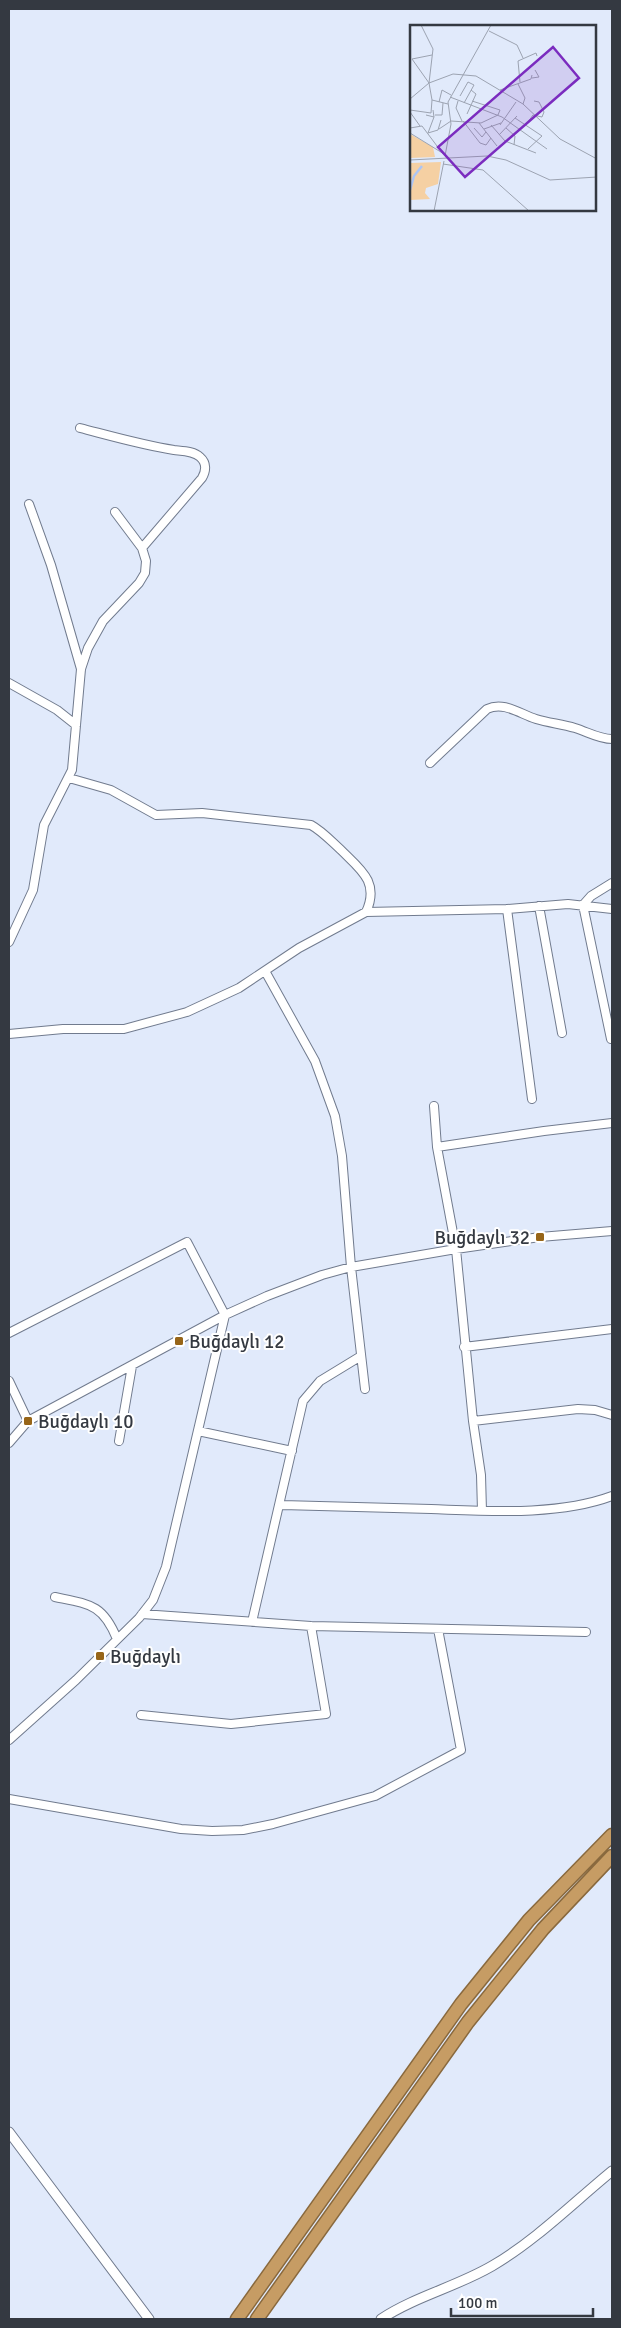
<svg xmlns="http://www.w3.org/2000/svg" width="621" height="2328" font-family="Signika,sans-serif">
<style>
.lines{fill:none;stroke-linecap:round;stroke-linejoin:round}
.minor-casing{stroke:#717b8e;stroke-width:10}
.tertiary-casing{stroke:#717b8e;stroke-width:11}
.trunk-casing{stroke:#89693e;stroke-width:15}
.minor{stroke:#fff;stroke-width:8}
.tertiary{stroke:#fff;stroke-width:9}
.trunk{stroke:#c69c64;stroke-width:12}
.poi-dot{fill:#976518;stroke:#fff;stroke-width:2}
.labels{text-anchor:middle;stroke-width:4;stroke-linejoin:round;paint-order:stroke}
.poi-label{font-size:19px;fill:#343941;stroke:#fff;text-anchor:start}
.inset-river{fill:none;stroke:#adc5f4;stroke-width:2.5}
.inset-road{fill:none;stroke:#9ca3b1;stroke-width:1}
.view{fill:#7b2cbf;fill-opacity:0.15;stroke:#7b2cbf;stroke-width:2.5}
.inset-edge{fill:none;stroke:#343941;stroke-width:2.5}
</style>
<rect width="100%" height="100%" fill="#e1eafb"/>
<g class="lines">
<defs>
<path id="minor" d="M80,428C111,436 142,445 174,450C183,451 194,451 200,457C207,463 206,471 202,478L142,548
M29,504L51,565L81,669
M9,683L57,710L76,725
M430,763L487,709C504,701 520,714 536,719C549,723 562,724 575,728C588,732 599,739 612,739
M69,778L111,790L156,815L202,813L311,825C322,831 331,841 341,850C360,869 380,882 366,912
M539,906L562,1033
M507,909L532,1099
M9,942L33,890L44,825L72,770L81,669L88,648L103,621L139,583L145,573L146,561L142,548L115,512
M265,971L315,1061L335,1116L342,1156L351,1267L365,1389
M9,1034L63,1029H124L187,1012L239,988L299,948L366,912L507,909L568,904L612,909
M611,1039L583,905L591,896L612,883
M434,1106L437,1147L456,1249L473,1421L481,1475L482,1511
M437,1147L544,1131L612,1123
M9,1333L187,1242L225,1315L166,1567L153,1600L139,1618L76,1680L9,1740
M464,1347L612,1329
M9,1381L28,1421
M473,1421L578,1409L595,1410L612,1415
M198,1431L292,1451
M119,1441L132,1366
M9,1443L28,1421L225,1315L267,1296L322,1275L351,1267L456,1249L540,1237L612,1231
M279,1505C330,1506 381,1508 431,1509C489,1511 558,1516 612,1496
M55,1597C89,1604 103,1604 117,1639
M142,1614L311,1626L586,1632
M252,1622L303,1401L320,1381L361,1356
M141,1715L231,1724L326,1714L311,1626
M9,1799L181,1829L212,1831L243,1830L273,1824L375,1796L461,1750L438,1629"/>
<path id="tertiary" d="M9,2132L149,2319
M381,2319C416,2296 456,2287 492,2266C535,2241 573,2203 612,2171"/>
<path id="trunk" d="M237,2319L461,2004L529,1920L612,1835
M257,2319L468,2022L543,1929L612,1856"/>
</defs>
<!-- minor casing -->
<use href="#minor" class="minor-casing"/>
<!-- tertiary casing -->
<use href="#tertiary" class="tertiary-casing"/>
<!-- trunk casing -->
<use href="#trunk" class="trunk-casing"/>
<!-- minor -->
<use href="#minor" class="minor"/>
<!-- tertiary -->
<use href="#tertiary" class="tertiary"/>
<!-- trunk -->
<use href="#trunk" class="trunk"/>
</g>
<!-- markers -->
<g class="poi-dot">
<rect x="535" y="1232" width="10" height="10" rx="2.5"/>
<rect x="174" y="1336" width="10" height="10" rx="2.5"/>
<rect x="23" y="1416" width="10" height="10" rx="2.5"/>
<rect x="95" y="1651" width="10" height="10" rx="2.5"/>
</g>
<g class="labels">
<!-- poi labels -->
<g class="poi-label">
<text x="530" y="1244" text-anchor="end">Buğdaylı 32</text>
<text x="189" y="1348">Buğdaylı 12</text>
<text x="38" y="1428">Buğdaylı 10</text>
<text x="110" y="1663">Buğdaylı</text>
</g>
</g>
<!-- overview -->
<g transform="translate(410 25)">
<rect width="186" height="186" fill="#e1eafb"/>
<path d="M0,109L23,122L25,132L0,133ZM31,137L28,159L16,163L15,168L20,174L0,175V138Z" fill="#f5d0a3"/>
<path class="inset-river" d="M0,165L4,151L12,141"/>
<path class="inset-road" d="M11,0L23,24L19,58L22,75L38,79M79,6L107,20L113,33M122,53L129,52L125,45M110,57L108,36L126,28L127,31M19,58L2,34L22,30M108,59L115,73L113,79M90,65L121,54L122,50M50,71L58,57L64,60L54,78M40,72L92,92L137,124M0,74L19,58L43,49L66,51L113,79L150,114L187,134M48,76L46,83L52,96M29,77L32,65L41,70M0,85L21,88L22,75M0,87L10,101M57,89L66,69L61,65M16,90L24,92L23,85M25,90H32L33,78M24,92L18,108L28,105L31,95M105,93L132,111L118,124M53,96L70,118L76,120L81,113M118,97L123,90L132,92L134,87L129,77L124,76M69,98L87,121M81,100L95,116L126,128M90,100L106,77M0,103L12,101L30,125M64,103L72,112L76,107M96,103L105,111L104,120M29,104L41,96L71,98L88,90L90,85L62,76M74,104L91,98M0,108L34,129M89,110L107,91M35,131L41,99L38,77L81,0M0,135L77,131L96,135L140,155L187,152M33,139L73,145L119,186M24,186L34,136"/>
<path class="view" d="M143,22L169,53L55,152L28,122Z"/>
<rect width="186" height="186" class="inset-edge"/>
</g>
<!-- border -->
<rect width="621" height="2328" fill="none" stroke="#343941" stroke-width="20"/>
<!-- scale -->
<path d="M451 2308v8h142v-8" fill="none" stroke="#343941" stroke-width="2.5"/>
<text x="458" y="2308" font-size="15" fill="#343941" stroke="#ffffff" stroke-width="4" paint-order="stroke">100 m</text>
</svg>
